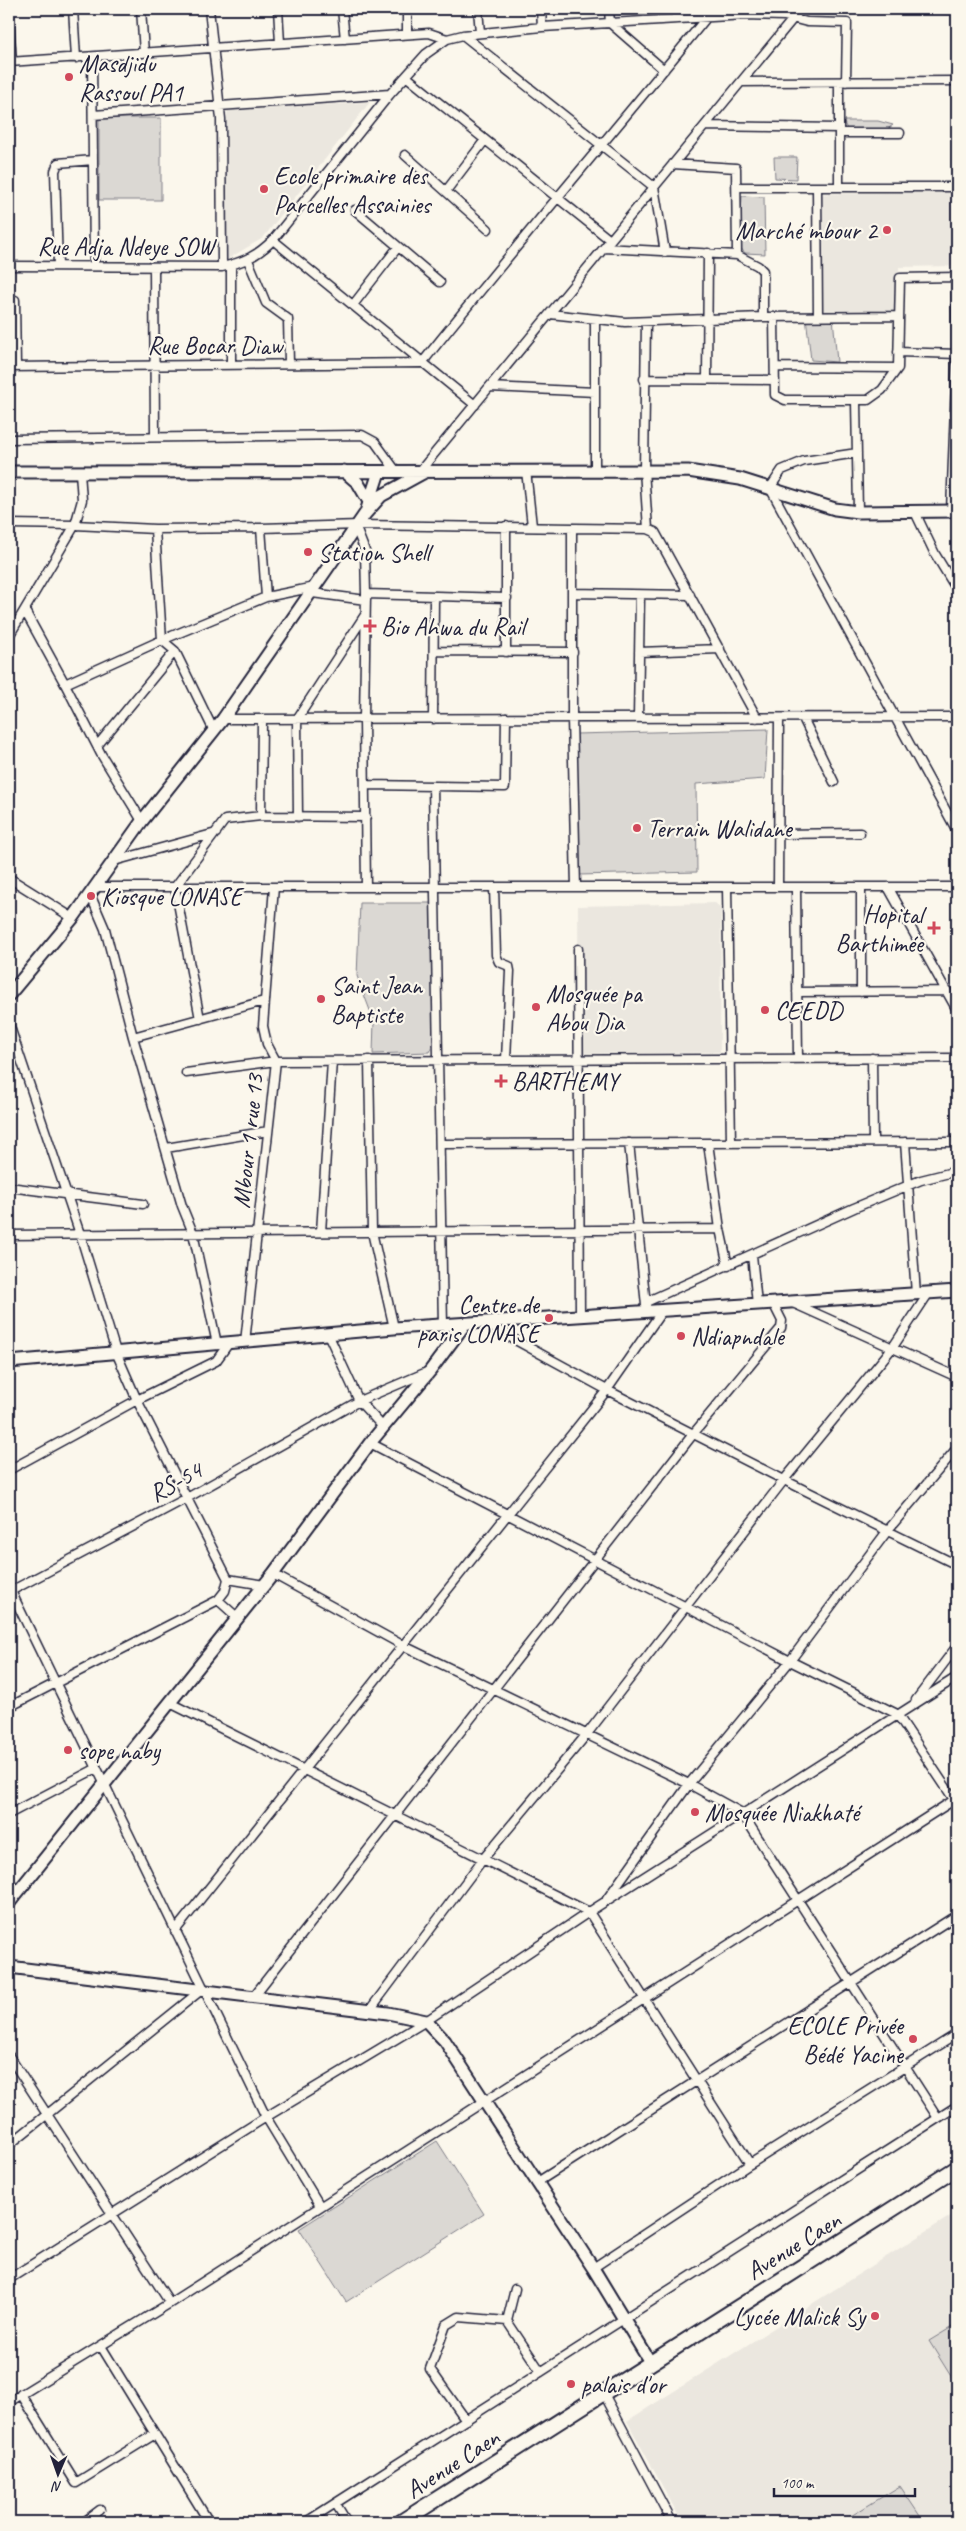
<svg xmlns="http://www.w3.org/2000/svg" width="966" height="2531" font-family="Caveat,sans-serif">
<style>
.built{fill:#ebe7df}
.green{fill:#dbd8d3;stroke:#7e7d87}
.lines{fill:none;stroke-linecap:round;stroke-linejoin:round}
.street-casing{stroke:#22223b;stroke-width:11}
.secondary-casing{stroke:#22223b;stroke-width:15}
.highway-casing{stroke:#22223b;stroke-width:18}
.street{stroke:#fbf7ec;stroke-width:8}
.secondary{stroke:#fbf7ec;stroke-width:11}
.highway{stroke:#fbf7ec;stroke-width:14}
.poi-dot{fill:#d1495b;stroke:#fbf7ec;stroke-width:2}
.labels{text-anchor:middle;stroke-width:4.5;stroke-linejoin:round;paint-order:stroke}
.poi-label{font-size:25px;fill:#22223b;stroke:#fbf7ec;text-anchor:start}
.street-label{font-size:25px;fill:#22223b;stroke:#fbf7ec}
</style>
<rect width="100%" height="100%" fill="#fbf7ec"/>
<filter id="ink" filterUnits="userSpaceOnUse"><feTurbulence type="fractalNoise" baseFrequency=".02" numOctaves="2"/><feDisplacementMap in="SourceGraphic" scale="10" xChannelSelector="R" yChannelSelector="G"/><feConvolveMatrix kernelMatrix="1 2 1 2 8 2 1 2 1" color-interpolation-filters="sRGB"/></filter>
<g filter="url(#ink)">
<!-- built -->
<path class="built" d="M370,102L263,238L226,260L227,111Z
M954,192L955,266L899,267L897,311H820L818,194Z
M715,903L721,908L720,1052L579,1054L578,906Z
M957,2212V2522H682L627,2421Z"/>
<!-- green -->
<path class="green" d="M99,118H161V200H99Z
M843,121H878L893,125L879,135L848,131Z
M774,157H797L796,179L775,178Z
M742,196L764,197L765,254L745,253L739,246Z
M806,317H833L837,362L811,360Z
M768,729L765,779L696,784L697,872L579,875L576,734Z
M360,903H433V1043L429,1052L373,1054L374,1021L357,976Z
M437,2141L484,2214L346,2302L299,2229Z
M957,2324V2386L929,2341Z
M900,2486L924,2522H841Z"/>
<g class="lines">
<defs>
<path id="street" d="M73,9L76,58
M141,9L144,53
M209,9L221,119L222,267
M278,9L280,43
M342,9L345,39
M407,9V34
M478,9L480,33
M541,9L542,27
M609,9L610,23L664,70
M676,9V19
M945,9H957
M9,20L12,62
M463,35L654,187L665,252
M92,57L94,266
M9,62L429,33L447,39
M407,77L610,240
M741,82L957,81
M839,82V187
M93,115L390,94
M705,126L839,128
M839,133H900
M405,155L488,229
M673,164L736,168L737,255
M737,187H957
M817,187L818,316
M446,191L485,140
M355,210L440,282
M273,240L475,405
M604,248L737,255L758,266L763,271V317
M248,260L266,303L288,319L289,364
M231,265V365
M9,266L222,267C244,262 257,256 273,240L390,94L426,54L447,39L463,35L542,27L746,15L784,16L807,22L847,23L846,82
M58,266L55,171L58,163L93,160
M154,267L155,437
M15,300L16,367
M353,305L398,247
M550,314L625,322L763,317L899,316
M774,317L775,395L785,400H868L882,390L898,368L900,278L957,277
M646,322L644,470L648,529
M898,352L957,354
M9,367L422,363C515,246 613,133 707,17
M775,367L898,368
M644,379L775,380
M707,379L708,253
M490,387L595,392
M856,401L858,512
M9,439L362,435L375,442L396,471
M857,453L804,461L782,470L770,488L957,831
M526,470L532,526
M595,470V320
M420,471L801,9
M951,511L957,354L956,277
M915,512L935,554L957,590
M9,524L75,525L82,500L80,472
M506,526V652
M261,528L266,597
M356,528L365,551L366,594L364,719L366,887
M572,528V718L576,887
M312,593L366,600
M572,593L690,595
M366,594L507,598
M25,611L65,684L162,640L266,597L315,587
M9,636L75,525L155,529
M434,651L573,652
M639,652L720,649
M65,684L101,754L142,821
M638,718L640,595
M803,718L834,782
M223,719L957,717
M433,719L434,597
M214,731L175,651L162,640L155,529L261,528L359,525L648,529L655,532L757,718
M97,746L175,651
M366,785L505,787L506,718
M433,786L443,1326
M261,816L262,719
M298,817L297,719L365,615
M778,834L860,833
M114,861L216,833
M9,878L73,918
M96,887H957
M494,887L496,955L499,962L509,966L510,971L506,1060
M727,887L731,1143
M778,887L779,718
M796,887L798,1059
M888,887L957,1010
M90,894L105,929L133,1037L182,1206L193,1233L217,1344
M578,949L580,1315
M797,992L947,991
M861,992V887
M200,1019L175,887L225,820L261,816L366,817
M9,1024L80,1234L116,1352L137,1400L228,1579L225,1591L218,1600L238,1618
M133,1037L264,1001
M872,1058L873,1142
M369,1060L372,1232L394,1328
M186,1073L276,1061L957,1058
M905,1142L916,1294
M629,1143L646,1305
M708,1143L720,1229L728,1266
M440,1144L957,1142
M166,1148L268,1131
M9,1187L143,1204
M321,1232L332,1061
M9,1235L720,1229
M752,1255L757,1304
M646,1302L854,1208L921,1180L957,1171
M793,1303L957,1377
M486,1324L607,1390L784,1480L957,1565
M328,1334L359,1401L383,1427
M245,1342L276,1061L267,1044L263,1026L274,887
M370,1443L790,1661L897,1714L957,1804
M9,1470L137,1400L216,1361L229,1343
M273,1574L404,1646L689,1784L742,1813L938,2118
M228,1579L264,1585
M9,1587L266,2117L320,2206
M9,1592L187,1498L359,1401L427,1372
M916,1700L957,1646
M170,1703L589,1912L750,2164
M9,1707L218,1600
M9,1814L97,1768
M607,1899L689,1784L790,1661L888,1530L957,1448
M175,1931L607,1390L662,1311
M253,1997L694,1433L781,1328L782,1321L773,1303
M369,2011L483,1859L587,1734L784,1480L893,1347L928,1294
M9,2056L170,2303
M9,2145L199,1992
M536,2183L957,1915
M593,2268L750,2164L957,2034
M9,2279L266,2117L426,2021L589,1912L957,1677
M515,2289L507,2321L541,2372
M101,2346L209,2522
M603,2392L672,2522
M21,2394L76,2483L155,2434
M9,2402L170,2303L957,1798
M466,2420L430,2369L446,2325L459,2317L507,2321
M336,2504L347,2522
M84,2522L100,2510
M306,2522L957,2106"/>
<path id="secondary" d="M344,471L358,483L368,500
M9,472L688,471L740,479L835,509L858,512L957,511
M366,512L379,472
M9,995L73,918L142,821L223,719L365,514L381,496L423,473
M9,1362L394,1328L957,1291
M9,1903L273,1574L370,1443L430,1371L465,1324
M9,1967L388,2013L426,2021L445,2041L593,2268L650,2362"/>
<path id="highway" d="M401,2522L957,2168"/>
</defs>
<!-- street casing -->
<use href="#street" class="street-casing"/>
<!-- secondary casing -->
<use href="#secondary" class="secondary-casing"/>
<!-- highway casing -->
<use href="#highway" class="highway-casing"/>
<!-- street -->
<use href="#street" class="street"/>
<!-- secondary -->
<use href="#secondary" class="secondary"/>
<!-- highway -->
<use href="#highway" class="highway"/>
</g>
</g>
<!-- markers -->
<g class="poi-dot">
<circle cx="69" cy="77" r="5"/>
<circle cx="264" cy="189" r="5"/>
<circle cx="887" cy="230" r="5"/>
<circle cx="308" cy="552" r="5"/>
<path d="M367.5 618.5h5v5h5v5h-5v5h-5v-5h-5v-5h5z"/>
<circle cx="637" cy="828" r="5"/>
<circle cx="91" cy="896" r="5"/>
<path d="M931.5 920.5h5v5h5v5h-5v5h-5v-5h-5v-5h5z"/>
<circle cx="321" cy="999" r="5"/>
<circle cx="536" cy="1007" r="5"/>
<circle cx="765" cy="1010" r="5"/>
<path d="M498.5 1073.5h5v5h5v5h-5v5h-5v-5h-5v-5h5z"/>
<circle cx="549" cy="1318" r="5"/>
<circle cx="681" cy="1336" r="5"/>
<circle cx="68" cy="1750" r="5"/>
<circle cx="695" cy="1812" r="5"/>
<circle cx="913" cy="2039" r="5"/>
<circle cx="875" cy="2316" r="5"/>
<circle cx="571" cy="2384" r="5"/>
</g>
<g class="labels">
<!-- poi labels -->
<g class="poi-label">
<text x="79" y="72">Masdjidu<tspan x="79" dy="29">Rassoul PA1</tspan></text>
<text x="274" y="184">Ecole primaire des<tspan x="274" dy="29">Parcelles Assainies</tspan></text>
<text x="877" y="239" text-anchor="end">Marché mbour 2</text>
<text x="318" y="561">Station Shell</text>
<text x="381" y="635">Bio Ahwa du Rail</text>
<text x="647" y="837">Terrain Walidane</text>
<text x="101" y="905">Kiosque LONASE</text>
<text x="923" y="923" text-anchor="end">Hopital<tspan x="923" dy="29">Barthimée</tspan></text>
<text x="331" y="994">Saint Jean<tspan x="331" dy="29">Baptiste</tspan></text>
<text x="546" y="1002">Mosquée pa<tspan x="546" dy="29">Abou Dia</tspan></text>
<text x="775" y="1019">CEEDD</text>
<text x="512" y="1090">BARTHEMY</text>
<text x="539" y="1313" text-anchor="end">Centre de<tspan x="539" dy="29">paris LONASE</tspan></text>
<text x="691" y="1345">Ndiapndale</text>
<text x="78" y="1759">sope naby</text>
<text x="705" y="1821">Mosquée Niakhaté</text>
<text x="903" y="2034" text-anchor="end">ECOLE Privée<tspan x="903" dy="29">Bédé Yacine</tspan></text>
<text x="865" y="2325" text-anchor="end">Lycée Malick Sy</text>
<text x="581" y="2393">palais d'or</text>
</g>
<!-- street labels -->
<g class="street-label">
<text x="126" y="255">Rue Adja Ndeye SOW</text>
<text x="215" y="354">Rue Bocar Diaw</text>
<text transform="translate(247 1141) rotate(-84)" y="9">Mbour 1 rue 13</text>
<text transform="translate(175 1481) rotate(-29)" y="9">RS-54</text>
<text transform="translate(793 2245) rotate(-32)" y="9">Avenue Caen</text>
<text transform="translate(452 2463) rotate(-33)" y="9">Avenue Caen</text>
</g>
</g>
<!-- margin -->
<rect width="966" height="2531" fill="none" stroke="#fbf7ec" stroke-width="30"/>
<rect x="15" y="15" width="936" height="2501" fill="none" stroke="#22223b" stroke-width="2" filter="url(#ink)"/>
<!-- north arrow -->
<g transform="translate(58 2474) rotate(182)" stroke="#fbf7ec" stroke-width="4" paint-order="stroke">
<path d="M0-4L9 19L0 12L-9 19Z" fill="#22223b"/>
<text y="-8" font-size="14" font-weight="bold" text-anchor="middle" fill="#22223b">N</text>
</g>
<!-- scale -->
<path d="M774 2488v8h141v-8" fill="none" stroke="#22223b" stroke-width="2.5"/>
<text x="781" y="2488" font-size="15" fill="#22223b" stroke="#fbf7ec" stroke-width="4" paint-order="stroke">100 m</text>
</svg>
